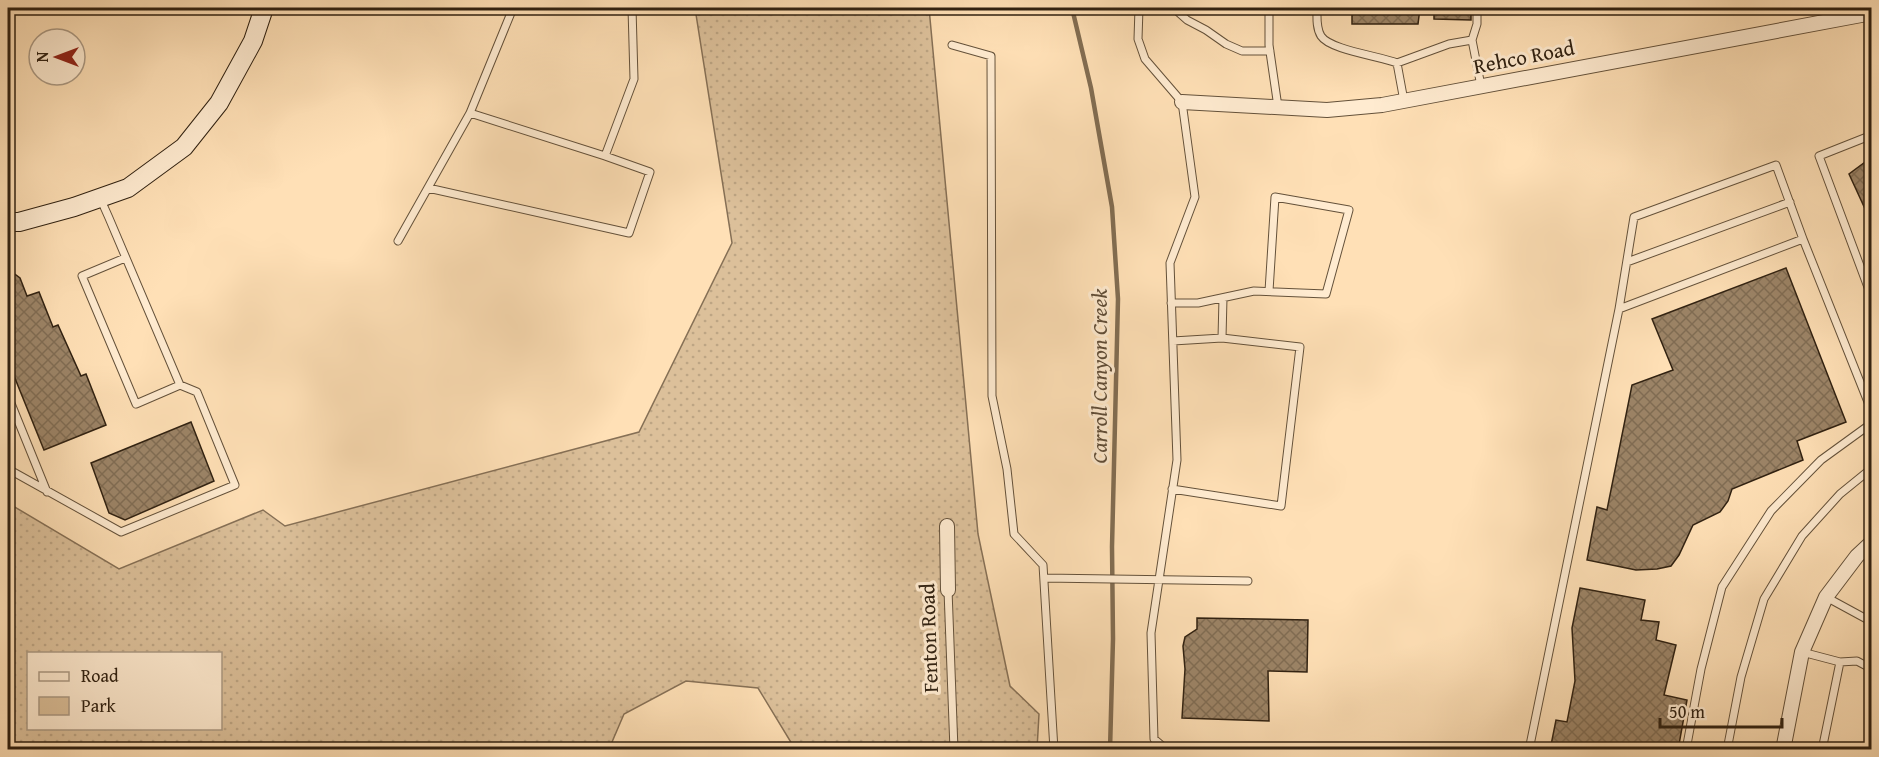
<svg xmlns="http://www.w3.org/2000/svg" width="1879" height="757" font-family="'Gentium Book Plus',serif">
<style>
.green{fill:url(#green-dots);stroke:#867056;stroke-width:1.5;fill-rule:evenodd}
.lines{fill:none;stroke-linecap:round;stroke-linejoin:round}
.stream{stroke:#826d52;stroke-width:4.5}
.building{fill:url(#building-cross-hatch);stroke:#302111;stroke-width:1.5}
.lane-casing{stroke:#64513a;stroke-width:9}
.street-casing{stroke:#64513a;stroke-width:16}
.secondary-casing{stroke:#302111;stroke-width:20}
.lane{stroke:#ffebd0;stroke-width:7}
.street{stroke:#ffebd0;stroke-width:14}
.secondary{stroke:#ffebd0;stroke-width:18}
.labels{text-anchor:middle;stroke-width:6;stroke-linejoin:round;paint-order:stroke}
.street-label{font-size:21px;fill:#302111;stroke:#ffebd0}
.water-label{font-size:22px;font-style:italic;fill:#604d37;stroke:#ffebd0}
</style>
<defs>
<pattern id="green-dots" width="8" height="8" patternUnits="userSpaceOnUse" patternTransform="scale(1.5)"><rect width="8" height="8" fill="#dcc09a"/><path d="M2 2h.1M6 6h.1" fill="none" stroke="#bda584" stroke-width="1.8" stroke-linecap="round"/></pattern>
<pattern id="building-cross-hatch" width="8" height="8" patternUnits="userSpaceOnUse" patternTransform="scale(1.5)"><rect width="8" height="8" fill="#9c8467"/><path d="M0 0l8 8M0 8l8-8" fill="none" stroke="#806c53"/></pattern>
</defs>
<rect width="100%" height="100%" fill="#ffe0b6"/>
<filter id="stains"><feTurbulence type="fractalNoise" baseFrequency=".00333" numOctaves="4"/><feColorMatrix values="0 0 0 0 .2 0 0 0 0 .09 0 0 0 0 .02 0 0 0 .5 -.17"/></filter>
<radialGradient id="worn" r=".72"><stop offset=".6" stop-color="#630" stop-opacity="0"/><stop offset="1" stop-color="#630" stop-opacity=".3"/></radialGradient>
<!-- green -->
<path class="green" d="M695,8H929L978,534L1010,686L1039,714L1037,749H795L758,688L686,681L624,714L609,749L8,750V503L119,569L263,510L285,526L639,432L732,243ZM28,654H220V728H28Z"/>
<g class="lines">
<!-- stream -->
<path class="stream" d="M1072,8L1091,88L1112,207L1118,299L1112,547L1113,639L1110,750"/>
</g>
<!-- building -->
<path class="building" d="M1352,8H1420L1418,24H1352Z
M1434,8H1471V20L1434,19Z
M1872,157V224L1849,174Z
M1786,268L1846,422L1797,441L1803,460L1732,489L1728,501L1720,512L1693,525L1679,555L1671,566L1657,569L1636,570L1587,560L1597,507L1607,510L1632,385L1673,370L1652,319Z
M8,269L20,278L27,296L39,292L53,327L58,325L81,376L86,374L106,425L44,450L8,361Z
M191,422L214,481L125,520L109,513L91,463Z
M1580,588L1645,600L1641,620L1659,622L1656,640L1676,645L1664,695L1687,700L1678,750H1550L1556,720L1567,722L1575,681L1572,628Z
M1197,618L1308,620L1307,672L1268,671L1269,721L1182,718L1185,669L1183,646L1185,637L1197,629Z"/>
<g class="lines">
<defs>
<path id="lane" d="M513,8L470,113L605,156L634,79L632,8
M1139,8L1138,39L1145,59L1182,102L1195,197L1170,263L1177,460L1151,633L1154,739L1167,750
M1178,8V12L1187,20L1206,30L1226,44L1242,51H1270
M1269,8V45L1278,107
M1317,8C1317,17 1316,28 1321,36C1330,50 1380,56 1397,63L1404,101
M1477,8V24L1472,40L1481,86
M952,45L991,56L992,396L1007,469L1014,534L1043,565L1054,750
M1397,63L1449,44L1472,40
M1872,135L1819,156L1872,298
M428,188L629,233L650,172L605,156
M101,200L109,218L180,385L136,404L82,276L125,258
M398,241L470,113
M1627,262L1790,202
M1171,303H1198L1254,291L1326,294L1349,210L1275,197L1269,291
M1619,309L1634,217L1776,165L1803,239
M1222,338L1223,298
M8,396L47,492
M8,469L121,532L235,485L197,392L180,385
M1172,489L1281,506L1300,347L1222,338L1173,341
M1044,578L1248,581
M948,590L954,750
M1826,597L1872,622
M1802,652L1840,662L1822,750
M1840,662L1857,661L1872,669
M1529,750L1619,309L1803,239L1872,412
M1686,750L1701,669L1722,587L1771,511L1821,460L1872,423
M1727,750L1741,677L1764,599L1802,536L1840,494L1872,468"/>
<path id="street" d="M1182,102L1327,110L1382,105L1872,13
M947,526L948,590
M1783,750L1802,652L1826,597L1857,556L1872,542"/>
<path id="secondary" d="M8,222H19L74,207L128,188L184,147L219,103L253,41L264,8"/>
</defs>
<!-- lane casing -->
<use href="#lane" class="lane-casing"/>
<!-- street casing -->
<use href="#street" class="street-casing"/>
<!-- secondary casing -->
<use href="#secondary" class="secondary-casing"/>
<!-- lane -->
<use href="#lane" class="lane"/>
<!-- street -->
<use href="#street" class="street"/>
<!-- secondary -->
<use href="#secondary" class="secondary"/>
</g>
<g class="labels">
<!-- street labels -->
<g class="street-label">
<text transform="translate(1524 57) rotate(-11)" y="7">Rehco Road</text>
<text transform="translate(929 638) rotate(-92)" y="7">Fenton Road</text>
</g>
<!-- water labels -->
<g class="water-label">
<text transform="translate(1099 376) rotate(-90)" y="8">Carroll Canyon Creek</text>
</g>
</g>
<!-- margin -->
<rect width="1879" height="757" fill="none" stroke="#ffe0b6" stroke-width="30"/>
<rect x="9" y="9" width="1861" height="739" fill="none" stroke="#302111" stroke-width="3"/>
<rect x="15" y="15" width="1849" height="727" fill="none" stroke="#302111" stroke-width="1.5"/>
<!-- legend -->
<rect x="27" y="652" width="195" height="78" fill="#ffebd0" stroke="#ac9a84" stroke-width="1.5"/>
<rect x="39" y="672" width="30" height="9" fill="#ffebd0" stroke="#ac9a84" stroke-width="1.5"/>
<text x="81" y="682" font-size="18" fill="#302111">Road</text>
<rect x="39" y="697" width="30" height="18" fill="#dcc09a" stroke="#ac9a84" stroke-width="1.5"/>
<text x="81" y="712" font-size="18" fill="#302111">Park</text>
<!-- north arrow -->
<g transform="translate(57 57) rotate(270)"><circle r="28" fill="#ffebd0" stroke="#ac9a84" stroke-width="1.5"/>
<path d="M0-4.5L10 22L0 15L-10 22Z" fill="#8f2418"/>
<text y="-9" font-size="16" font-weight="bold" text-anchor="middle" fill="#302111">N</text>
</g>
<!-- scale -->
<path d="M1660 718v9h122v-9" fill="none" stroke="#302111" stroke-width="3"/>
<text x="1669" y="718" font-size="18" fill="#302111" stroke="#ffebd0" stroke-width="4.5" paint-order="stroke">50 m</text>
<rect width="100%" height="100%" filter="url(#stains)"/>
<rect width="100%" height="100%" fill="url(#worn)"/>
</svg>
